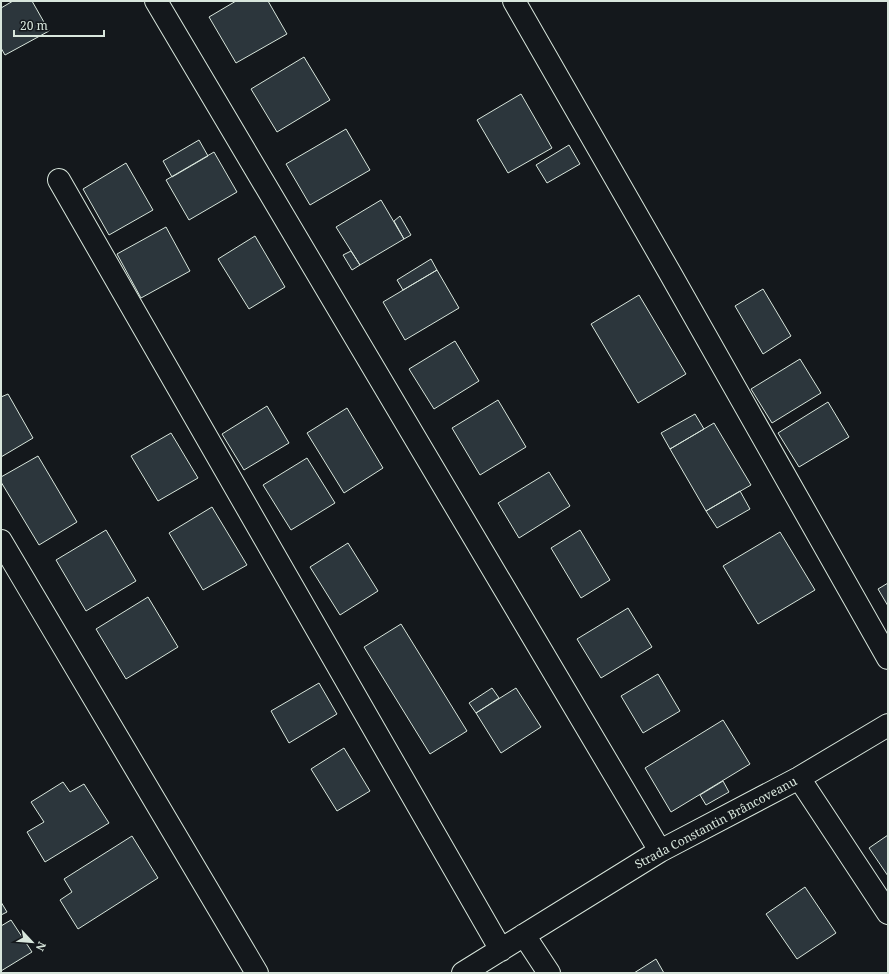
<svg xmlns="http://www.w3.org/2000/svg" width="889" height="974" font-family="'Noto Serif',serif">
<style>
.building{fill:#2c363c;stroke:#d8e6dc}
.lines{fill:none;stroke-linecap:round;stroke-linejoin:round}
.street-casing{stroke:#d8e6dc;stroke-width:24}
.street{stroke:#14181c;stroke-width:22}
.labels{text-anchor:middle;stroke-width:3;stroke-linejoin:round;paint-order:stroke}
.street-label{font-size:12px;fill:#d8e6dc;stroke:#14181c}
</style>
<rect width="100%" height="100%" fill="#14181c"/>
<!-- building -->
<path class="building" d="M13,1H32L49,31L5,55L1,48V8Z
M236,1H268L287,34L236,63L209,17Z
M304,57L330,100L277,132L251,89Z
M521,94L552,148L508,173L477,120Z
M346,129L370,170L310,205L286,164Z
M199,140L208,156L172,177L163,161Z
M569,145L580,164L547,183L536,165Z
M214,152L237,192L189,220L166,180Z
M126,163L153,210L109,235L83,189Z
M381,200L404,239L360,265L336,227Z
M400,216L411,235L404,239L394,221Z
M166,227L190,271L141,298L117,254Z
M255,236L285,287L249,309L218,259Z
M351,251L360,265L352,270L343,255Z
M431,259L437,270L403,290L397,280Z
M437,270L459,308L405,340L383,302Z
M763,289L791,336L763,354L735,306Z
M639,295L686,374L638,403L591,324Z
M455,341L479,381L434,409L409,369Z
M800,359L821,393L772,423L751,389Z
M8,394L33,438L1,457V397Z
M498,400L526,447L480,475L452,428Z
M828,402L849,437L799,467L778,433Z
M267,406L289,443L244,470L222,434Z
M347,408L383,468L344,493L307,433Z
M695,414L704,429L670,449L661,433Z
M714,423L751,485L706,511L670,449Z
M171,433L198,478L158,501L131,456Z
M38,456L77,522L39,545L1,482V477Z
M307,458L335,503L291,530L263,485Z
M549,472L570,506L519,538L498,503Z
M740,491L750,509L717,528L706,511Z
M212,507L247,565L203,590L169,533Z
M106,530L136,581L86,611L56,560Z
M580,530L610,580L581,598L551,548Z
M780,532L815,590L758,624L723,566Z
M348,543L378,591L340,615L310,567Z
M888,583V606L878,589Z
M148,597L178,647L126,679L96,629Z
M628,608L652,647L601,678L577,639Z
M401,624L467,731L430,754L364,647Z
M658,674L680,711L643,733L621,696Z
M319,683L337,714L289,743L271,711Z
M492,688L499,698L476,713L469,703Z
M516,688L541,727L501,753L476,713Z
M723,720L750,764L671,812L645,768Z
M344,748L370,791L337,811L311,769Z
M723,781L729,792L706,805L700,795Z
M63,782L70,792L84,784L109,823L45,862L27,832L44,822L31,802Z
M888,835V876L869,848Z
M132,836L158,878L78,929L60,900L72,892L64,879Z
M805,887L836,933L797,959L766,914Z
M1,902L7,912L1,915Z
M11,920L32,952L1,971V926Z
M656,959L664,973H634Z"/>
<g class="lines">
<defs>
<path id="street" d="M156,1L660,851
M514,1L670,273L888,658
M59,180L501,950
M1,541L257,973
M799,778L888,913
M524,935L549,973
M463,973L660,851L799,778L888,725"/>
</defs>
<!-- street casing -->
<use href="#street" class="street-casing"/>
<!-- street -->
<use href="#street" class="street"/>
</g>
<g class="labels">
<!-- street labels -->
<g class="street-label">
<text transform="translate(716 823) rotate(-28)" y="4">Strada Constantin Brâncoveanu</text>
</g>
</g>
<!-- border -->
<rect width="889" height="974" fill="none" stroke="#d8e6dc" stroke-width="4"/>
<!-- north arrow -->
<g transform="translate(32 942) rotate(116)" stroke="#14181c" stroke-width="3" paint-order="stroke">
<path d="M0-3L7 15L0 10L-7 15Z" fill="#d8e6dc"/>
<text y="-6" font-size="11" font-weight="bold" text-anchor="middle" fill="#d8e6dc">N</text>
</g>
<!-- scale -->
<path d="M14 30v6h90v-6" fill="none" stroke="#d8e6dc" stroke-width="2"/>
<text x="20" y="30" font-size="12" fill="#d8e6dc" stroke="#14181c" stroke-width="3" paint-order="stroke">20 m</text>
</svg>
